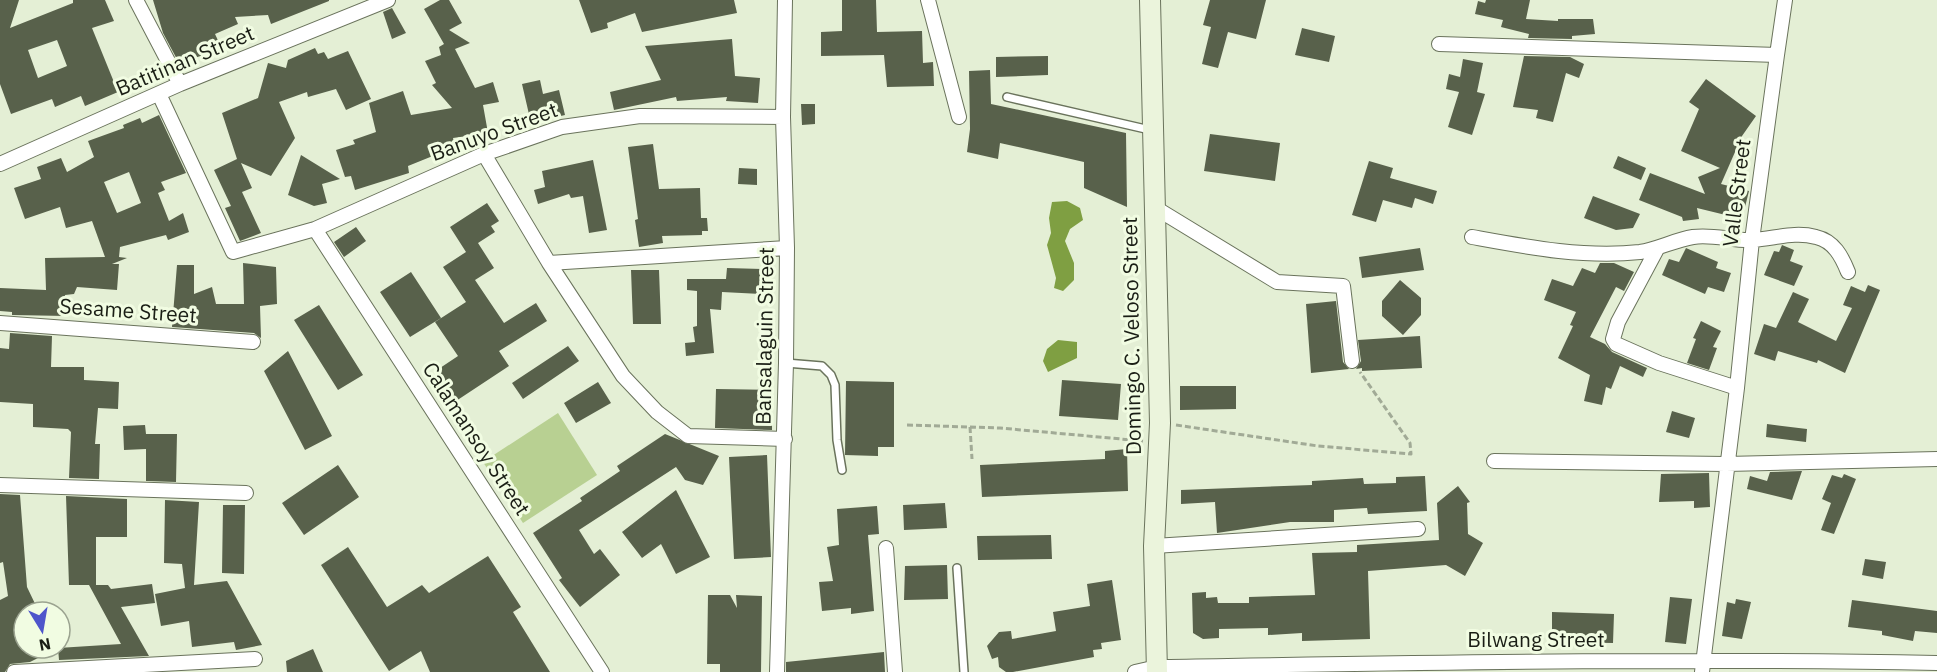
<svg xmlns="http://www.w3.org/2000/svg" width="1937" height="672" font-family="'IBM Plex Sans',sans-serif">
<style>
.green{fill:#b8d092}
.water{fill:#7f9f42}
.building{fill:#58614b;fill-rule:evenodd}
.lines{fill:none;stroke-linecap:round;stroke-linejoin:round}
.service-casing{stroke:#6a735c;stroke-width:10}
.minor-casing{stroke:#6a735c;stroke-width:16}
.secondary-casing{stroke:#6a735c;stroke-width:22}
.path{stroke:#a1aa96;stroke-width:3;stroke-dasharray:6 3;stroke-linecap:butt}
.service{stroke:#fff;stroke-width:7}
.minor{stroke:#fff;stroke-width:14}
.secondary{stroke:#ebf4dc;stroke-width:20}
.labels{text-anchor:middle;stroke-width:6;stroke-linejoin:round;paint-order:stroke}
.street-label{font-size:21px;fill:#1a1e15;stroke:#f1fce2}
</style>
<rect width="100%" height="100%" fill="#e4efd5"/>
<!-- green -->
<path class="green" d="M558,413L597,475L523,523L483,462Z"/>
<!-- water -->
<path class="water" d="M1067,201L1080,208L1083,220L1070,229L1065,241L1074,263V280L1063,291L1054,288L1056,278L1047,245L1051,233L1049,218L1052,202Z
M1058,340L1077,342V358L1048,372L1043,361L1047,349Z"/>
<!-- building -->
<path class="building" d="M0,0H19L10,28L73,3V0H105L114,21L92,28L118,92L85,106L81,96L55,107L52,99L11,114L0,84ZM57,40L67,66L38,78L28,50Z
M153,0H329V1L271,24L268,15L235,17L238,24L215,34L222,49L179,63L163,33Z
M440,0H449L462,23L449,30L470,43L455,49L475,88L493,82L499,102L483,105L488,133L453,138L455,147L408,166L409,173L355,190L351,176L345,177L336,150L355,144L353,140L376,132L369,103L403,91L411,115L452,108L432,85L436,83L425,61L441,55L439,47L444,44L424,9Z
M579,0H734L737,13L642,32L635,13L607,23L608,28L591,33Z
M842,0H876L877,32L922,31L923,63L933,62L934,86L887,87L884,55L821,56V32L842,31Z
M1210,0H1266L1256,39L1228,32L1218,68L1202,64L1211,27L1203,25Z
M1486,0H1530L1526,19L1558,21V19H1593L1595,34L1572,36V39L1528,38L1529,34L1501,27L1503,20L1475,14L1478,1L1485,3Z
M392,8L406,33L392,39L383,12Z
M1302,28L1335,36L1329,62L1295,55Z
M732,39L735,76L760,78L758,103L726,101L727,97L677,101L676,97L614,110L610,92L661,80L645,46Z
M315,48L318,54L324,52L328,59L348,51L371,99L346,110L336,89L308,97L307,92L279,102L295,138L271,176L241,163L252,188L242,192L261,233L240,241L225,208L231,206L214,170L237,159L222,113L258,98L268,63L286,68L288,60Z
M1048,56V75L996,77V57Z
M1524,56L1570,57L1584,64L1579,78L1566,73L1553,122L1536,118L1538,110L1513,107Z
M1463,59L1483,63L1477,92L1485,94L1472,135L1448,127L1459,92L1446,89L1449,74L1460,77Z
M990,70L991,104L1126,133L1127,207L1084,188V162L1000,143L998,159L967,152L970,129L969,71Z
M1706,79L1756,116L1742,136L1721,184L1749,191L1742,219L1697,208L1699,219L1683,221L1682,217L1639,200L1650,173L1705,194L1698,177L1720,168L1681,151L1699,109L1689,102Z
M540,80L543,94L559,90L565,115L531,123L522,84Z
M801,104H815V124L802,125Z
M159,115L186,173L161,182L165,190L158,193L169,221L183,213L189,232L168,240L166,235L120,247L119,257L127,258L112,264H119L117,290L77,287L74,294L65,295L67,316L12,315V312L0,311V288L46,290L45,258L105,257L92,221L66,228L60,207L25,219L14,188L41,179L37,167L61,158L67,172L94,157L88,141L124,128L123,125L140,118L142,123ZM129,172L141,203L117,213L104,182Z
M1210,134L1280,143L1275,181L1204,171Z
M653,144L659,189L700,188L701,218H707L708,231H702V235L662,236L663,243L639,247L635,220L638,219L628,147Z
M301,155L340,179L322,184L327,203L314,206L288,195Z
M1618,156L1646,168L1641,180L1613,168Z
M593,160L607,230L589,233L583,196L571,198L569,194L538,204L534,190L545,187L542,171Z
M1369,161L1393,168L1390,178L1437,191L1433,204L1415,198L1412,208L1383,200L1376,222L1352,215Z
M739,168L757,169V185L738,184Z
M1593,196L1640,214L1633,228L1616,230L1584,218Z
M487,203L499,221L491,226L495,232L478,243L494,268L475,280L504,323L536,303L547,321L499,351L509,366L456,401L437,370L458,356L435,322L466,302L443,267L466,252L450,227Z
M356,227L366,241L344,257L334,242Z
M1782,245L1794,250L1790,261L1803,266L1794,286L1764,275L1774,251L1779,252Z
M1420,248L1424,270L1362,278L1359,257Z
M1686,248L1718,262L1716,268L1731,273L1724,292L1708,287L1705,294L1662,275L1669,259L1679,262Z
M243,263L276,267L277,304L260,306L261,338L254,333L172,327L177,265H194V294L212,287L216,304H244Z
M1600,263H1614L1634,272L1624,291L1616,287L1590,337L1605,344L1612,352L1647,368L1643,377L1620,366L1611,389L1606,387L1602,405L1584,401L1590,375L1558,358L1573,326L1570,325L1576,312L1544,300L1552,279L1573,286L1582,268L1595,273Z
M727,268L762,269L761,294L722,292L721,310L710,309L714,353L686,356L685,343L695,342L693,327L697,326V291L687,290V279H726Z
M631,270H659L661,324H633Z
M411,272L441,318L410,337L380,292Z
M1400,280L1421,298V315L1403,335L1382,316V301Z
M1868,285L1880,290L1845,373L1818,360L1817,363L1778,351L1775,361L1754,354L1764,324L1776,328L1793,292L1809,299L1798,322L1836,341L1852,308L1843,305L1851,286L1865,292Z
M1336,301L1343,362L1349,369L1311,373L1306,304Z
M319,305L363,375L338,390L294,320Z
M1701,321L1721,331L1713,347L1717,348L1709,370L1687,363L1696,339L1693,338Z
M10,333L52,336L51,367H84V380L119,382L118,409L98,408L95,444H100L99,479L69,478L71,432L68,429L33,427V404L0,402V348L9,349Z
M1420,336L1422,368L1362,371V368L1356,369L1361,361L1358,340Z
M568,346L579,361L523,399L512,383Z
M288,351L332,436L305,450L264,371Z
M1062,380L1121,384L1118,420L1059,416Z
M846,381L894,382V447H878V456L845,455Z
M598,382L611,403L576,423L564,403Z
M1180,386H1236V409L1180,410Z
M716,389L772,390V430L715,428Z
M1672,411L1695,418L1689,438L1666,432Z
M1767,424L1807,429L1806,442L1766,437Z
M145,425L146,434H177L176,482L146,481V449L124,450L123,426Z
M665,434L719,456L703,485L685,480L676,467L579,530L594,554L600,549L620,575L580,607L559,580L562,578L533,533L582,501L580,498L620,471L617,466Z
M1127,449L1128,491L982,497L980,465L1105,459V451Z
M767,455L771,557L734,559L729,457Z
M338,465L359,497L304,535L282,503Z
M1802,471L1792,500L1747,489L1750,476L1767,481L1770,472Z
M1709,473L1710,507L1694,508V501L1659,502L1661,474Z
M1844,474L1856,479L1834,534L1821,530L1831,503L1822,499L1832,475L1842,478Z
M1425,476L1427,511L1368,514L1367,508L1334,510V522H1290L1217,533L1215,502L1181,504V490L1312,485V481L1363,478L1364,484L1396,483V477Z
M1458,486L1470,502L1467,503L1468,534L1483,543L1465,576L1446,565L1368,571L1370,639L1302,641V633L1268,635V628L1219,629V638L1203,639L1193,633L1192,593L1206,592V598L1217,597L1218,603H1249V597L1315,595L1312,553L1357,552V545L1439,540L1437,503Z
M676,490L710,557L676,574L661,544L642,558L622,532Z
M0,494L20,495L27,587L39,612H24V648H58L30,662L10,664L5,672H0V600L8,596L3,562L0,563Z
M66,496L127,499V537H96V585H108L111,589L152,584L155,603L121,607L149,656L59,660L58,648L121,644L89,585H69Z
M165,500L199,502L194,585L227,581L262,645L236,650L234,642L192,647L189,621L161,626L155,594L185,588L182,564L164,563Z
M945,503L947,528L904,530L903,505Z
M223,505H245L244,574L222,573Z
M877,506L879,534L868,535L874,611L851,614V608L822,611L819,582L833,581L827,547L839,545L837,509Z
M1051,535L1052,559L978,560L977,536Z
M348,547L387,607L422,585L429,593L488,556L521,607L513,612L550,672H430L421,651L389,671L321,565Z
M1865,559L1886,562L1883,579L1862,575Z
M947,565L948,599L904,600L905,566Z
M1112,580L1121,640L1101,643L1102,649L1093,650L1094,657L1013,672H1006L999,667L998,657L992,659L987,646L999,632L1011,631L1012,639L1056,631L1053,612L1090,606L1087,584Z
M708,595H730L737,608L736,595L762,596L761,672H720V664H707Z
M1670,597L1692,599L1686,644L1665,642Z
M1736,599L1751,602L1742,639L1722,636L1727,602L1735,604Z
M1852,600L1937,611V633L1915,631L1913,641L1882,635V631L1848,627Z
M1552,612L1614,614L1613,643L1552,642Z
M313,649L323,672H287L286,661Z
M884,652L885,672H786V662Z"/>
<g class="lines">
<defs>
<path id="service" d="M1007,97L1150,130
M786,363L822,366L831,375L835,385L837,440L842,470
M957,568L964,672"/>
<path id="minor" d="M136,0L180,84
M928,0L959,117
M1439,44L1777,55L1752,240L1737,388L1702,672
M1777,55L1785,0
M159,94L233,252L315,229L484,154L562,127L640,116L783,117
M484,154L549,263L623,376L657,412L688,436L785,439
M0,164L180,84L388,0
M1154,207L1277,282L1343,286L1352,361
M315,229L602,672
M1472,237C1527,247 1583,258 1640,252C1658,249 1675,240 1693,237C1713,234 1733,241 1752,240C1774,239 1794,231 1816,237C1834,241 1842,257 1848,272
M1657,249L1618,322L1613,339L1616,344L1659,363L1737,388
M549,263L787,248
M0,323L253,342
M1494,461L1726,464L1937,459
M0,485L246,493
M1154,546L1418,529
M886,548L895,672
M14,672L255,659
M777,672L786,363L787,248L783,117L785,0
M1135,672L1157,667C1417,663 1677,658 1937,663"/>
<path id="secondary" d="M1150,0L1160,423L1154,546L1157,672"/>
</defs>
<!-- service casing -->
<use href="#service" class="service-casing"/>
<!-- minor casing -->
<use href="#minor" class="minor-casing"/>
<!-- secondary casing -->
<use href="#secondary" class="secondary-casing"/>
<!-- path -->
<path class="path" d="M907,425L1000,428L1143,441
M1176,425L1318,446L1411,454L1410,443L1360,372
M970,427L972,459"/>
<!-- service -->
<use href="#service" class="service"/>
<!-- minor -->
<use href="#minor" class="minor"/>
<!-- secondary -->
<use href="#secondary" class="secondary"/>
</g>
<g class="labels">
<!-- street labels -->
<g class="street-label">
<text transform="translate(185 61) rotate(-23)" y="7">Batitinan Street</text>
<text transform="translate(494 132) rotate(-20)" y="7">Banuyo Street</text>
<text transform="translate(1737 193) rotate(-83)" y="7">Valle Street</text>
<text transform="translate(128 311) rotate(4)" y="7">Sesame Street</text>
<text transform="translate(765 336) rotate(-89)" y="7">Bansalaguin Street</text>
<text transform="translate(1132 336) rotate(-91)" y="7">Domingo C. Veloso Street</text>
<text transform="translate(476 439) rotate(57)" y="7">Calamansoy Street</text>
<text x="1536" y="647">Bilwang Street</text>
</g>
</g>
<!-- north arrow -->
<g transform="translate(42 630) rotate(169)"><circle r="28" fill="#f1fce2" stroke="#9ba390" stroke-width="1.5"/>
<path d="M0-4.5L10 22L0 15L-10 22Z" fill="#4e55cb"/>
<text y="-9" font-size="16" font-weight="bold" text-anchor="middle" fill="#1a1e15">N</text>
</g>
</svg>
